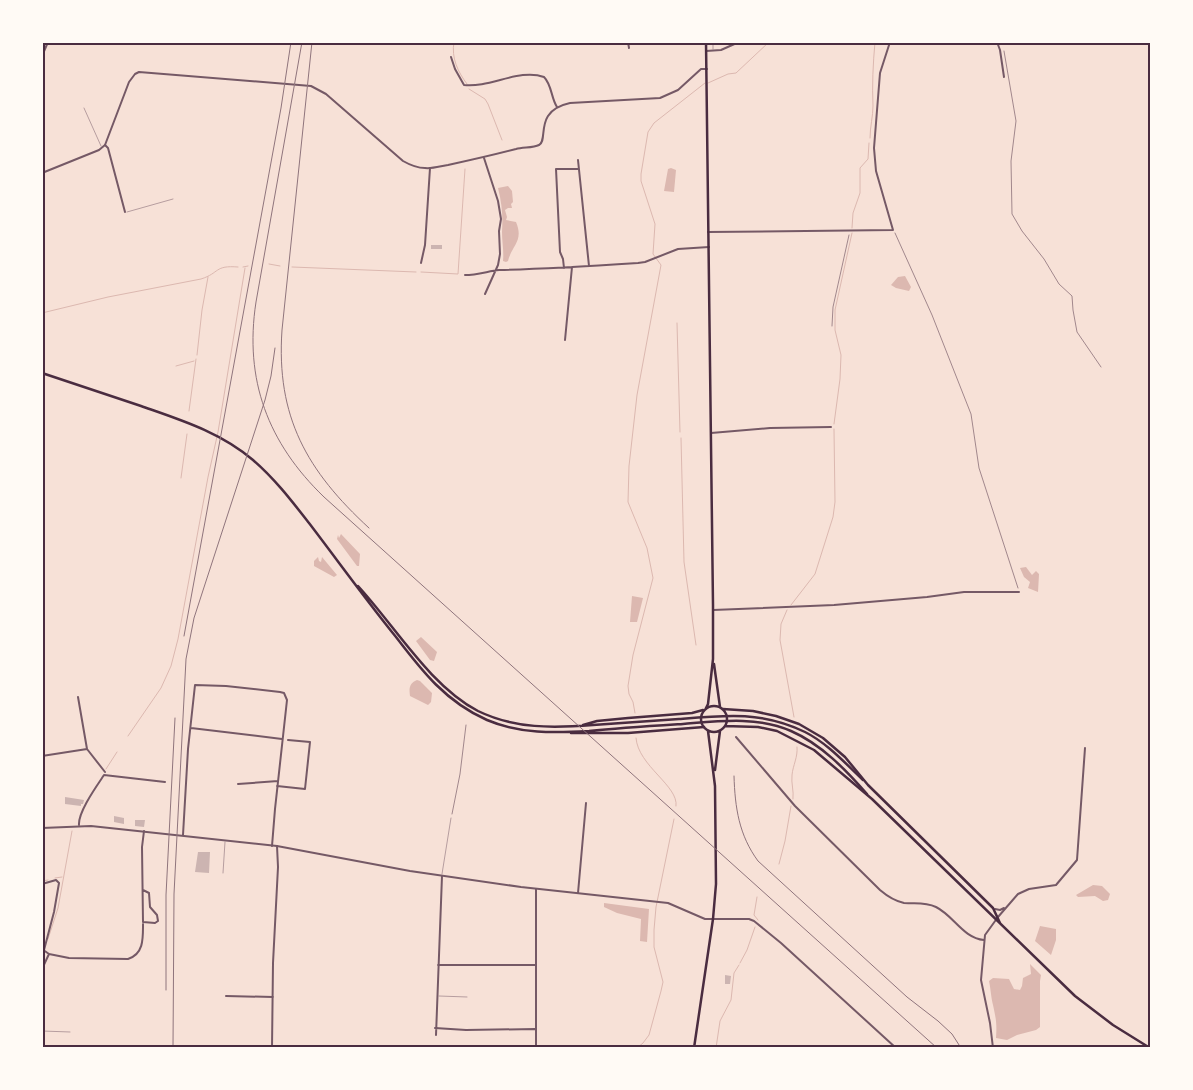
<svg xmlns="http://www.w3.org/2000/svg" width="1193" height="1090" font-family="'IBM Plex Sans',sans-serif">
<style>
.water{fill:#dcb8b0}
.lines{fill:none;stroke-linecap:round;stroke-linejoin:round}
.stream{stroke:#dcb8b0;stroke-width:1}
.building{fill:#ccb4b1}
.path{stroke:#4a2c40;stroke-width:0.5}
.service{stroke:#755966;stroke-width:0.5}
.minor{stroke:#755966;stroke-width:2}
.tertiary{stroke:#755966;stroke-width:2}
.secondary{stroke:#4a2c40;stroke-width:2.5}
.primary{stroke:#4a2c40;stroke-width:2.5}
.rail{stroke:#8f747c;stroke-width:1}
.neatline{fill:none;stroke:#4a2c40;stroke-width:2}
</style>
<rect width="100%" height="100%" fill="#f7e1d7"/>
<!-- water -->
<path class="water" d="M671,168L676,170L674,192L664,191L668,169Z
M508,186L512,191L513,202L511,204L512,208H508L505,210L507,217L506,220L516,222C524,241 512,245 508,261L506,262L503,261C504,251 502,242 502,232C503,216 502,204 498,188Z
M905,276L911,287L909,291L896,288L891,285L898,277Z
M341,534L360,554L359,566H357L337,539L338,535L339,538Z
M318,557L319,561L321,562L322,557L337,575L334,577L314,566V561Z
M1026,567L1032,575L1036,571L1039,574L1038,592L1028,588L1030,582L1024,577L1020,568Z
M632,596L643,598L637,622H630Z
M421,637L437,652L434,661L430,660L416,641Z
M417,680L420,681L432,693L431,702L428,705L410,696C409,689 409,683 417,680Z
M1093,885L1102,886L1110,894L1108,900L1103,901L1095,896L1078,897L1076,895Z
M604,903L649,909L647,942L640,941L641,919L617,913L604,907Z
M1040,926L1056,929V940L1051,955L1035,941Z
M1030,964L1041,975L1040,981V1027L1036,1030L1017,1035L1007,1040L996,1038C997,1023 996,1019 993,1005C991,997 991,991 989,981L993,978L1009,979L1014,989L1020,990L1022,986L1023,978L1031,974Z"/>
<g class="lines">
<!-- stream -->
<path class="stream" d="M454,42C451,58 458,72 467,84
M708,83L728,74L736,73L769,42
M469,89L485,99L488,104L502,140
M870,138C870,127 873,116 873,106C872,85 873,64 875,42
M852,228L853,213L860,193V168L868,159L869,143
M269,264L280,266
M243,267L248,266
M292,267L416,272
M421,272L458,274L465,169
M42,313L108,297L201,279C220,273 214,265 238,267
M677,323L680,432
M197,355L202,310L208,277
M176,366L194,361
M189,411L196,359
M834,424L840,379L841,355L835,330V310L852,233
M681,438L684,562L696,645
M181,478L187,434
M791,605L815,574L833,517L835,502L834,429
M787,610L781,624L780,640L794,717
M635,713L633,702L629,694L628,686L633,655L653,578L647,548L628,502L629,466L637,395L661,265L653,254L655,224L641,181V174L648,132L654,123L705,83
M128,736L161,688L171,666L178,639L208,477L218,432L245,268
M636,738C638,766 679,786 676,806
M106,769L117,752
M793,799C794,791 791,783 792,775C793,765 798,757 797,747
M779,864L785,841L791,806
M55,878L62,877
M42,881L48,880
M757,897L754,915L758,920
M48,939L58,908L72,831
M43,955L44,953
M740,963L747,950L755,927
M299,1047L300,1048
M637,1048L643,1043L649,1035L661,991L663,982L654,947V930L656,907L674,819
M716,1048L720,1021L731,1000L734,973L739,965"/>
</g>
<!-- building -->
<path class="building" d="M431,245H442V249H431Z
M65,797L84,800L83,804H81V806L65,804Z
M114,816L124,818V824L114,822Z
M135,820H145L144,827L135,826Z
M198,852H210L209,873L195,872Z
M725,975L731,976L730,984H725Z"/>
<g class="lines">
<!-- path -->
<path class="path" d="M1004,51L1016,121L1011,161L1012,214L1022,231L1044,259L1059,284L1072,296L1073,310L1077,332L1101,367
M895,233L932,315L971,414L979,468L1018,588
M832,326L833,307L849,235
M452,814L460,774L466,725"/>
<!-- service -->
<path class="service" d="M713,42V49
M84,108L101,146
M127,212L173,199
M223,873L225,842
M442,874L451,818
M439,996L467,997
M42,1031L70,1032"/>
<!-- minor -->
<path class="minor" d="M628,42L629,48
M997,42L1000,50L1004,77
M706,51L721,50L739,42
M42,56L48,42
M451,57L455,69L464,85C490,88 520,68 544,77C552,85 551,98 557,107
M105,145L108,148L125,212
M484,158L498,201L501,219L499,231L500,254L498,265L485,294
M578,160L589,266
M708,232L893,230L876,171L874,148L880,73L890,42
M421,263L425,245L430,168
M564,268L563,259L560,252L556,169H579
M465,275C477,275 489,271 499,270C546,269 592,266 638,263L645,262L678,249L709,247
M565,340L572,267
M711,433L770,428L831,427
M713,610L834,605L927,597L964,592H1019
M78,697L87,749
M191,728L282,739
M736,737L795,806L880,890C887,896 895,901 904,903C916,904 925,902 936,907C954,916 963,938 984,940
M42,756L87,749L105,772
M238,784L278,781
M277,786L305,789L310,742L288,740
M79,825C78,812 96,787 104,775L165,782
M183,835L188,749L195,685L226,686L280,692L284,693L287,700L275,809L272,846
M42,884L56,880L59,883L54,912L44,950
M143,890L149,893L150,907L157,915L158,921L155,923L143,922L142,847L144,831
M578,893L586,803
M995,909L1000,910L1004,908
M42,949L49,954L69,958L128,959C144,954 143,938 143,924
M438,965H536
M42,969L49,954
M226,996L273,997
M435,1028L466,1030L535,1029
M436,1035L442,876
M272,1048L273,963L278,867L277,846
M536,1048V889
M993,1048L990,1023L981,980L985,935L998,917L1018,894L1029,889L1056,885L1077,860L1085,748"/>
<!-- tertiary -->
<path class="tertiary" d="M42,173L99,150L105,145L129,82L135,74L139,72L311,86L326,94L403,161C410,165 417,168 425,168C432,169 441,166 448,165C471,160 493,155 516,149C523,147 533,148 539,145C549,140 533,111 570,103L660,98L678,90L701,69H707
M42,828L91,826L277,846L410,871L521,887L668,903L705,919H749L754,921L781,943L896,1048"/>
<!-- secondary -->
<path class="secondary" d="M42,373C75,384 108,395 141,406C181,420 220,432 253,460C274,478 291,500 309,523C338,561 366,600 396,637C422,671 446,702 487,720C520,734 554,733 589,731C620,728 652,726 683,724C720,721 756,716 791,731C821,744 846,770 867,794
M358,586C395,626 430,686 478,711C515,729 553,728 593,725C622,723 651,721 679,719C725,715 762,711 805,732C827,743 845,763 863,780
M583,725L597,721L628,718L692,713L703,710
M571,733H628L704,727"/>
<!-- primary -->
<path class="primary" d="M714,664L720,707
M701 719a13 13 0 1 1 26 0a13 13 0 1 1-26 0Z
M706,708L708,704L713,659V605L706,42
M723,709L753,711L776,716L799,724L823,738L845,757L868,785L993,908L1000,923
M725,726L758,727L777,731L814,750L872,799L1075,996L1113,1025L1150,1048
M715,770L720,731
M694,1048L713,919L716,884L715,786L708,731"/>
<!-- rail -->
<path class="rail" d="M302,42L256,302C244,380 268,443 324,497L937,1048
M312,42L282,330C276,417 307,471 369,528
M184,636L281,108L291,42
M734,776C735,808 739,835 758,861L907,997L938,1021L952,1034L961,1048
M166,990V895L175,718
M173,1048L174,894L186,659L194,618L265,400L271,376L275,348"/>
</g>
<!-- border -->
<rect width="1193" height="1090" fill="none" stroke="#fffaf5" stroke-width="88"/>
<rect x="44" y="44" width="1105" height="1002" class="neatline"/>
</svg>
